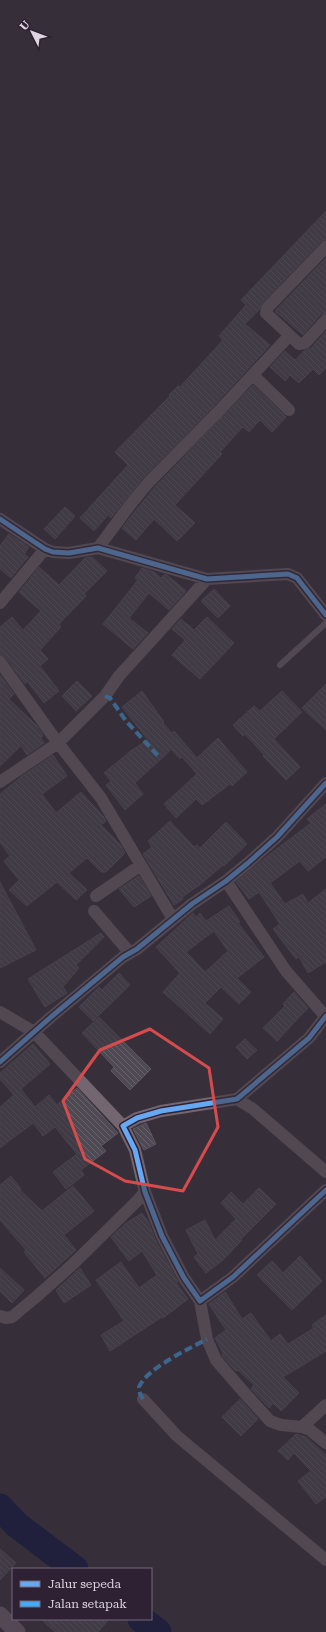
<svg xmlns="http://www.w3.org/2000/svg" width="326" height="1632" font-family="'Roboto Serif',serif">
<style>
.lines{fill:none;stroke-linecap:round;stroke-linejoin:round}
.river{stroke:#060f42;stroke-width:27}
.building{fill:url(#building-back-hatch);stroke:#5a5660;fill-rule:evenodd}
.service{stroke:#736670;stroke-width:6}
.minor{stroke:#736670;stroke-width:12}
.secondary{stroke:#776773;stroke-width:17}
.quiet{stroke:#42abf6;stroke-width:4;stroke-dasharray:8 4;stroke-linecap:butt}
.cycleway-casing{stroke:#2f2134;stroke-width:8}
.cycleway{stroke:#66a8f1;stroke-width:5}
.marked{fill:none;stroke:#d84b4d;stroke-width:3;stroke-linejoin:round}
</style>
<defs>
<pattern id="building-back-hatch" width="6" height="6" patternUnits="userSpaceOnUse"><rect width="6" height="6" fill="#4e4952"/><path d="M-1 5l2 2M0 0l6 6M5-1l2 2" fill="none" stroke="#67626b"/></pattern>
</defs>
<rect width="100%" height="100%" fill="#37303a"/>
<g class="lines">
<!-- river -->
<path class="river" d="M0,1507L17,1525L75,1569
M141,1619L158,1632"/>
</g>
<!-- building -->
<path class="building" d="M326,211V240L321,242L262,303L259,310L245,324L270,345L213,407L143,478L111,518L108,515L94,531L80,518L128,465L115,452L170,396L169,395L178,386L180,387L223,340L219,336L246,305L241,300Z
M326,258V313L320,315L303,335L275,311Z
M326,331V368L319,375L313,369L299,383L290,375L285,381L270,367L285,351L295,360L304,351L311,348Z
M253,385L286,417L272,432L260,420L249,432L243,427L220,452L222,454L175,505L195,523L177,541L154,519L136,540L122,528L136,510L154,488Z
M65,507L75,516L55,539L44,529Z
M9,534L29,547L24,554L28,557L11,578L0,569V546Z
M92,557L107,571L84,594L86,596L59,624L61,627L40,650L48,659L40,666L59,691L44,703L27,681L25,684L6,658L0,655V627L12,617L23,630L41,611L19,592L39,567L59,585L85,558Z
M142,568L154,572L161,578L164,575H167L186,591L169,610L149,593L129,618L148,633L133,649L103,624L138,580L135,578Z
M214,589L230,606L218,618L201,601Z
M207,617L234,643L200,679L172,655L185,640L172,629L181,619L194,630Z
M0,675L14,694L9,699L37,726L43,735L41,738L44,743L27,755L21,746L0,766Z
M77,681L92,696L76,711L62,696Z
M326,684V730L302,708Z
M142,691L164,722L163,723L172,733L174,731L197,758L218,738L247,772L232,786L230,784L202,805L196,799L176,818L164,804L197,774L182,757L180,759L172,750L174,747L135,783L143,794L125,810L106,785L111,781L104,773L132,750L148,740L122,707Z
M282,691L302,712L274,739L300,767L286,780L263,756L264,755L245,734L243,736L233,725L254,706L260,711Z
M53,755L67,776L42,794L56,813L81,792L104,817L106,821L101,825L120,844L125,853L106,872H101L87,858L69,873L87,890L76,900L57,882L27,906L9,890L19,880L4,861L10,856L0,842V794L22,776Z
M326,804V857L308,871L300,861L270,883L285,904L303,894L308,903L326,889V962L308,973L299,957L296,959L273,929L280,924L259,892L249,899L236,882L266,857L311,823L307,819Z
M170,821L194,847L197,845L200,848L226,822L247,844L224,866L223,865L201,884L182,897L183,899L174,905L143,854L152,847L148,841Z
M139,876L151,896L134,907L119,889Z
M0,882L36,950L0,968Z
M229,906L240,922L238,923L264,957L237,978L251,992L239,1004L221,987L205,1003L223,1019L210,1034L163,992L180,973L156,947L193,913L196,917L200,913L206,921ZM214,931L228,951L205,972L186,952Z
M101,933L104,937L76,965L79,968L63,987L67,993L45,1007L28,979Z
M119,973L130,985L93,1021L79,1007L99,987L102,990Z
M294,992L308,1008L277,1041L263,1028L285,1006L283,1004Z
M99,1017L151,1069L130,1090L111,1071L114,1067L82,1033Z
M245,1039L257,1050L247,1059L236,1047Z
M33,1044L50,1064L21,1089L35,1107L49,1095L57,1105L77,1088L118,1133L101,1146L106,1151L81,1170L84,1175L66,1189L53,1172L77,1154L55,1127L43,1136L33,1123L0,1148V1107L14,1095L0,1079V1073Z
M146,1123L156,1144L144,1150L133,1129Z
M11,1176L21,1189L20,1190L42,1211L73,1186L94,1211L64,1235L76,1250L45,1278L24,1252L26,1250L0,1220V1185Z
M259,1188L276,1204L241,1239L242,1240L223,1260L206,1273L194,1257L198,1254L186,1230L205,1220L215,1240L236,1219L221,1203L231,1192L243,1204Z
M142,1213L149,1223L155,1239L178,1282L176,1283L188,1299L163,1318L162,1317L110,1351L101,1335L124,1321L96,1280L121,1262L139,1288L157,1275L142,1251L129,1261L111,1237L126,1223Z
M300,1256L322,1281L292,1310L257,1275L272,1261L283,1273Z
M0,1268L24,1290L12,1303L0,1291Z
M80,1268L91,1285L64,1303L56,1290Z
M225,1292L242,1319L251,1313L271,1341L280,1334L288,1344L314,1328L312,1325L326,1315V1351L283,1377L299,1393L281,1411L273,1403L269,1408L251,1389L254,1385L238,1370L236,1371L222,1356L223,1353L215,1338L226,1330L209,1304Z
M240,1399L258,1419L241,1436L222,1417Z
M296,1434L306,1437L326,1455V1497L316,1504L298,1481L311,1471L294,1453L288,1460L278,1451Z
M0,1549L16,1563L0,1580Z
M41,1619H109L98,1632H55Z"/>
<g class="lines">
<!-- service -->
<path class="service" d="M280,665L326,623"/>
<!-- minor -->
<path class="minor" d="M326,247L267,308L266,313L299,344L305,343L326,320
M253,375L289,410
M0,519L45,549L53,552L69,553L98,548L207,579L288,574L297,578L326,615
M98,548L130,505L148,483L218,412L289,336
M0,603L45,549
M0,662L58,743L105,696L119,676L207,579
M0,782L58,743L101,798L173,919
M226,881L286,971L326,1017
M96,896L141,865
M94,911L130,953
M0,1012L34,1032L123,1126
M326,1016L309,1038L237,1099L161,1111L137,1118L123,1126L135,1150L145,1192L162,1236L184,1278L200,1301L233,1277L326,1190
M0,1062L51,1017L123,957L137,949L192,904L226,881L248,863L277,837L326,783
M237,1099L253,1109L326,1172
M200,1301L207,1339L216,1360L242,1390L270,1421L281,1425L302,1427L310,1430L326,1443
M0,1316L6,1318L12,1317L36,1297L72,1265L136,1202L145,1192
M143,1399L177,1436L326,1560
M302,1427L326,1405"/>
<!-- secondary -->
<path class="secondary" d="M0,1615L17,1632"/>
<!-- quiet -->
<path class="quiet" d="M105,696L110,698L126,721L160,758
M143,1399L140,1394L139,1387C147,1368 189,1349 207,1339"/>
<defs>
<path id="cycleway" d="M0,519L45,549L53,552L69,553L98,548L207,579L288,574L297,578L326,615
M326,1016L309,1038L237,1099L161,1111L137,1118L123,1126L135,1150L145,1192L162,1236L184,1278L200,1301L233,1277L326,1190
M0,1062L51,1017L123,957L137,949L192,904L226,881L248,863L277,837L326,783"/>
</defs>
<!-- cycleway casing -->
<use href="#cycleway" class="cycleway-casing"/>
<!-- cycleway -->
<use href="#cycleway" class="cycleway"/>
</g>
<!-- marked area -->
<path d="M0 0H326V1632H0ZM150,1029L209,1068L218,1127L183,1191L125,1181L85,1159L63,1101L100,1050Z" fill="#37303a" fill-opacity=".55" fill-rule="evenodd"/>
<path class="marked" d="M150,1029L209,1068L218,1127L183,1191L125,1181L85,1159L63,1101L100,1050Z"/>
<!-- legend -->
<rect x="12" y="1568" width="140" height="52" fill="#2f2134" stroke="#756979"/>
<rect x="20" y="1581" width="20" height="6" fill="#66a8f1" stroke="#756979"/>
<text x="48" y="1588" font-size="12" fill="#ded5e1">Jalur sepeda</text>
<rect x="20" y="1601" width="20" height="6" fill="#42abf6" stroke="#756979"/>
<text x="48" y="1608" font-size="12" fill="#ded5e1">Jalan setapak</text>
<!-- north arrow -->
<g transform="translate(32 32) rotate(312)" stroke="#2f2134" stroke-width="3" paint-order="stroke">
<path d="M0-3L7 15L0 10L-7 15Z" fill="#ded5e1"/>
<text y="-6" font-size="11" font-weight="bold" text-anchor="middle" fill="#ded5e1">U</text>
</g>
</svg>
